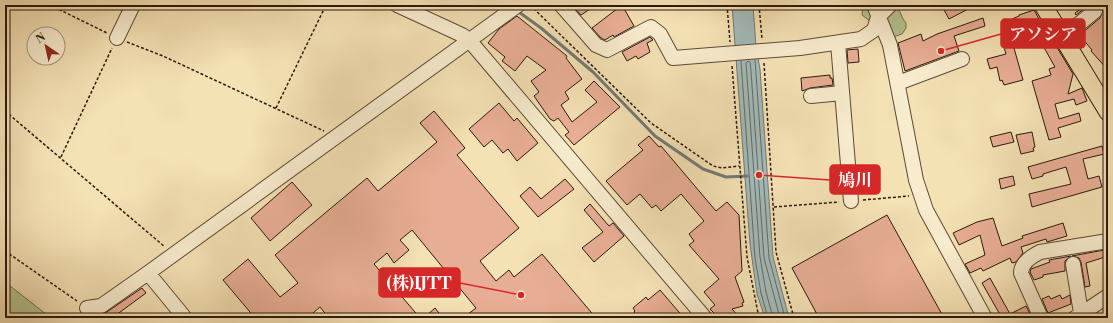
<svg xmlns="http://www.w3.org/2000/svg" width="1113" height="323" font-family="'Libre Bodoni','Noto Serif JP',serif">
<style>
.green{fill:#b7c490;stroke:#716e4e}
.water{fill:#a2bab9;stroke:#727a74}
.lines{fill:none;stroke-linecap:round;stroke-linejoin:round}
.shore{stroke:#666a62;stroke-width:1}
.stream{stroke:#727a74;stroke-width:3}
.building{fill:#e8ae95;stroke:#2b190c}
.minor-casing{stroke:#5d4b36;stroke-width:16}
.major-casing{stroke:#2b190c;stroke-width:19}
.path{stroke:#2b190c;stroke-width:1.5;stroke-dasharray:3 2;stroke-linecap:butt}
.minor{stroke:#f8ecce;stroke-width:14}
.major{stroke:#f4e1b4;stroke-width:17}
.leader{fill:none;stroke:#d62828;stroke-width:1.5}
.callout-dot{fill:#d62828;stroke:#f8ecce;stroke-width:1.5}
.callout{fill:#d62828;stroke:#d62828;stroke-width:1.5}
.callout-label{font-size:17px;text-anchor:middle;font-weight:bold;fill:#fff}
</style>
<rect width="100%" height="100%" fill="#f4e1b4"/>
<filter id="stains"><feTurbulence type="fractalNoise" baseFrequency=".005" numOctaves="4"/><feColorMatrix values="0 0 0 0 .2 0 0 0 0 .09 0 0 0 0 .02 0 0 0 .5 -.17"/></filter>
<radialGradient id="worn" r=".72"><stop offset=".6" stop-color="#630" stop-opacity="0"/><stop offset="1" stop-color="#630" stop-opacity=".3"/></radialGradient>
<!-- green -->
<path class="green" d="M863,5H897L903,19L906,23V28L902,34L890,38H881L874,33L870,21L862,15Z
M5,282L51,318H5Z"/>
<!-- water -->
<path class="water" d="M732,5H753L756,47L760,69L773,257L789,318H765L757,294L750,244Z"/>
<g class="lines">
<!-- shore -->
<path class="shore" d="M755,60L769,258L785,318
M741,61L755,258L761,293L768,318
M773,318L766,292L760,257L746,63L748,61L750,62L751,71L764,258L780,318"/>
<!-- stream -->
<path class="stream" d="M516,10L541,28L593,72L655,136L703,169L726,177L747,176"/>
</g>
<!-- building -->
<path class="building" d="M572,5H596L581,15Z
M622,5L634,26L614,37L613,35L605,40L601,38L592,28Z
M948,5H976L949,19L943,8Z
M1079,5H1089L1076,15L1075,13L1082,8Z
M1108,5V70L1091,51L1092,50L1081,37L1082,36L1081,34L1100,18L1103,9Z
M1034,10L1039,19L1032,21L1038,39L1014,48L1023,80L1004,85L1002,80L1000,81L997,67L990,69L987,59L1006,54L1003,44L1016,40L1011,27L1015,26L1012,19L1019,16V15Z
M517,16L567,56L566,58L582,79L565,92L569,99L561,105L572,122L597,102L585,90L594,81L620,107L574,145L565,135L569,132L558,118L554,121L550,119L534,96L539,92L531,81L546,70L527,56L515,71L502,61L505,57L488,43L499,29Z
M983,18L985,26L954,36L959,51L905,71L898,43L921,34L923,41L937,34Z
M650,37L653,40L647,43L650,52L638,59L636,56L627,61L622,52Z
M1052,39L1073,74L1068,94L1082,88L1087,101L1076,105L1074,99L1055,104L1059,119L1079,113L1081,121L1058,128L1061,137L1049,140L1032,81L1051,75L1049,69L1055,67L1042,44Z
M858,49L859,62L848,63L847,50Z
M830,75V78H832L833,85L810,88L802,91L801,78Z
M499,103L514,121L517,118L538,143L517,161L508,149L503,153L492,140L484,147L469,129Z
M434,111L465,148L457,155L519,228L480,261L496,281L509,270L514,277L542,254L596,318H463L476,308L412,230L400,240L409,250L394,263L387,253L374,264L420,318H329L320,307L307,318H255L223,280L248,259L280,297L298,283L275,255L367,178L378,191L437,142L420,123Z
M1011,132L1014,142L993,147L990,137Z
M1032,132L1035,147L1033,148L1034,151L1021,154L1016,135Z
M649,136L659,147L661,146L716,211L727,202L739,215L742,271L735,277L744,302L742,303L743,306L732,309L740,318H719L710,309L715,305L704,292L719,279L689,245L694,241L689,234L704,221L681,194L661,211L656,205L652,208L640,194L627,205L606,181L643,150L638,145Z
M1102,146L1104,154L1083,159L1088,179L1099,176L1102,187L1032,207L1029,194L1071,184L1066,167L1043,174V176L1032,179L1028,167Z
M1013,176L1015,185L1001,189L999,179Z
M565,179L574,189L538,217L520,196L530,187L541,199Z
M292,182L312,205L270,241L251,218Z
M590,204L609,226L613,223L624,236L594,262L582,248L603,232L584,210Z
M887,215L944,318H819L792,268Z
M993,218L1002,246L1023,238L1022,236L1063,223L1067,236L1047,242L1046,239L1021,247L1023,253L1016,262L1012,263L1010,258L983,271L981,268L970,273L965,264L985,255L980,235L959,245L953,233L977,222Z
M1104,250L1105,257L1086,263L1090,286L1085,287L1081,262L1079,258L1072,256Z
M1071,256L1065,261V271L1043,275V277L1034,280L1030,272L1031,269L1050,262L1049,260Z
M990,278L1010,314L1026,306L1032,318H1002L982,283Z
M142,288L146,293L112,318H98Z
M660,290L684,318H639L634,312L635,311L633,308L646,297L648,300Z
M1060,295L1062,299L1070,295L1071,304L1048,313L1042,299L1049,296L1051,299Z
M435,308L443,318H424Z"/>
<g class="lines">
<defs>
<path id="minor" d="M397,5L462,35L469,40L705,318
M561,5L596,45L607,50L651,27L660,34L673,58L800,48L861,39L874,30L878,17L890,5
M874,5L890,45L916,180L926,210L985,318
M1063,37L1095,11
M117,38L133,5
M838,43L851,201
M898,83L962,59
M811,96L842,93
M1073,264L1081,313
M148,273L185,318
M87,308L101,306L148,273L518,5
M1041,318L1021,273C1021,263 1032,256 1040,252L1108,241
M1075,318L1108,296"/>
<path id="major" d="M1043,5L1108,112"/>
</defs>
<!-- minor casing -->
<use href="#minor" class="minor-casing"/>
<!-- major casing -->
<use href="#major" class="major-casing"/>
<!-- path -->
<path class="path" d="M50,5L107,33
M530,5L651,123L713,166L722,168L739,166
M727,5L730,42
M759,5L762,39
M127,42L163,56L324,131
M764,63L776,252L794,318
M732,66L747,257L759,318
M276,108L326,5
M5,111L165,247
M61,157L112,48
M863,200L909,196
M774,207L839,202
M5,251L77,301"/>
<!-- minor -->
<use href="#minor" class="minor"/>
<!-- major -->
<use href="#major" class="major"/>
</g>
<!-- callouts -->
<path class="leader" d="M941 51L1001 34M759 175L830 180M521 295L460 283"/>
<g class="callout-dot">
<circle cx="941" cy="51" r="4"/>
<circle cx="759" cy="175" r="4"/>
<circle cx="521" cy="295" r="4"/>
</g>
<g class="callout">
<rect x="1001" y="19" width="84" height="29" rx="4"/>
<rect x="830" y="165" width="50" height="29" rx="4"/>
<rect x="379" y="268" width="81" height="29" rx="4"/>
</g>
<g class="callout-label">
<text x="1043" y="40">アソシア</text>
<text x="855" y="186">鳩川</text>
<text x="419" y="289">(株)IJTT</text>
</g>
<!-- margin -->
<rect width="1113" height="323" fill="none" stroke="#f4e1b4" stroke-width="20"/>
<rect x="6" y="6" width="1101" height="311" fill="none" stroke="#2b190c" stroke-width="2"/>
<rect x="10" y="10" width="1093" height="303" fill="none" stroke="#2b190c"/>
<!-- north arrow -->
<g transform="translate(46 46) rotate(326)"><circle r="19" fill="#f8ecce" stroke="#a69880"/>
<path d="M0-3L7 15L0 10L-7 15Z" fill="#8f2418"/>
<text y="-6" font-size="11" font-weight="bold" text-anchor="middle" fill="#2b190c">N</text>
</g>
<rect width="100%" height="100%" filter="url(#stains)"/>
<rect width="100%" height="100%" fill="url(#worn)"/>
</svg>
